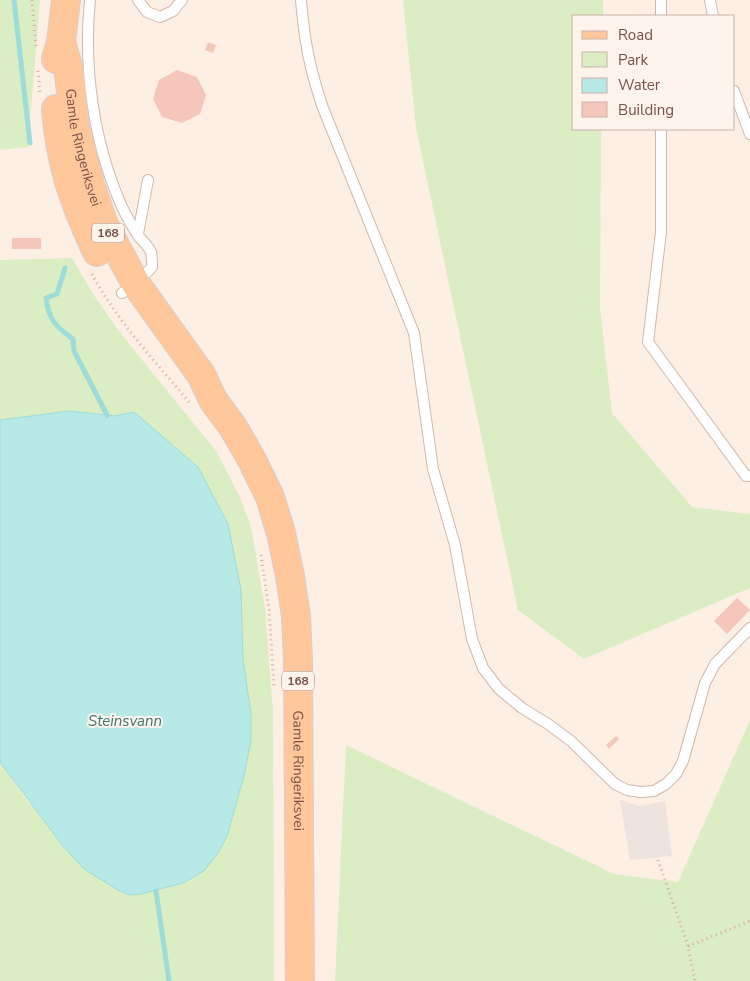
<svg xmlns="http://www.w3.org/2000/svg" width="750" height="981" font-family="'Nunito Sans',sans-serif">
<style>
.industrial{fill:#ede3df}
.green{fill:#dbedc2}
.water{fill:#b7e9e7;stroke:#9ddcda}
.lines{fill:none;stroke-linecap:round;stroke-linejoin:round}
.stream{stroke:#9ddcda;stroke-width:5}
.building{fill:#f5c7ba}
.lane-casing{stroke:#d3b7ac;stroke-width:12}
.primary-casing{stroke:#d9cecc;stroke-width:30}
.path{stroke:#dba99d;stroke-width:3;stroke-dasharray:1 4;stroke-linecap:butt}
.lane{stroke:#fff;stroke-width:10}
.primary{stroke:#ffc79a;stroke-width:28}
.labels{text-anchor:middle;stroke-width:4;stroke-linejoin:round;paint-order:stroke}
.shield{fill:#fff4ec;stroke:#a18179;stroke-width:1}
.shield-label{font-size:12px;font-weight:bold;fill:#795048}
.street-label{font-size:14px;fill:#795048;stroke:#fff4ec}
.water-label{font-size:15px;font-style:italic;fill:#387876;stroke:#fff4ec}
</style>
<rect width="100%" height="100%" fill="#feefe5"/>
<!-- industrial -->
<path class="industrial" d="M620,800L640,806L665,801L672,856L630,860Z"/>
<!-- green -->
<path class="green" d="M0,0H40L28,147L0,150Z
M403,0H603V16H574V129H601L600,307L612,413L692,507L750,514V588L584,659L518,610L416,128Z
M72,258L95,297L122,335L216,451L239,495L251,527L265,607L273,712L274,981H0V762L29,803L156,891L183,883L204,871L218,853L227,836L244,776L251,740V714L243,659L175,446L162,438L134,412L115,416L69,411L0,420V260Z
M750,720V981H335L346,745L614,874L678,882Z"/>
<!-- water -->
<path class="water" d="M69,411L115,416L134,412L198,467L228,524L241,590L243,659L251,714V740L244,776L227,836L218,853L204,871L183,883L141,894L130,895L118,890L84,869L63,846L0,762V420Z"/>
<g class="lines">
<!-- stream -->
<path class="stream" d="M14,0L30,143
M65,268L57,294L46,298C49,320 55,326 73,339L74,351L107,415
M156,891L169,981"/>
</g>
<!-- building -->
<path class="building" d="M208,42L216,45L213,53L205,50Z
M177,70L197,77L206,95L200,114L182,123L162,117L153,99L159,80Z
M12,238H41V249H12Z
M737,598L750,610L727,634L714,621Z
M616,736L619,739L609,749L606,745Z"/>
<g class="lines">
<defs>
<path id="lane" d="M90,0C83,69 94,144 122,207C127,217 133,228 139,237C143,241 149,247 151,252C152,256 152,263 152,267L136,284L122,293
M138,0L147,12L160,17L173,11L182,0
M301,0C304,40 310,70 323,108L414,333L433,469L455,545L472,639L483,668L499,689L522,708L548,724L571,741L615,784L627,790L641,792L654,791L666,784L676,774L683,761L705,683L715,664L750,628
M710,0L713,16
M661,16V0
M734,91L750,134
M661,129V232L648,342L746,476H750
M138,234L148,180"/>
<g id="primary">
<path id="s1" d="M61,42L68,66L75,127L91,188L104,225L136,284L202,376L213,400L233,427L252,460L270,497L281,533L290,576L296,616L298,660L300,981"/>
<path d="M56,59L61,42L66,0"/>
<path d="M56,109C60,164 74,203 97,252"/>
</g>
</defs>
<!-- lane casing -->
<use href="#lane" class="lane-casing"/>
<!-- primary casing -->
<use href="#primary" class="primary-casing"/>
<!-- path -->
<path class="path" d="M32,0L36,47
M38,71L40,94
M92,274C117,321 155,361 189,402
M261,555L269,610L274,688
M658,860L688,946L695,981
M688,946L750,921"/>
<!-- lane -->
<use href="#lane" class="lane"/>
<!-- primary -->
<use href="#primary" class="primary"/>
</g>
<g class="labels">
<!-- shield labels -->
<g class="shield">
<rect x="92" y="223.5" width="32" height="19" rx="4"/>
<rect x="282" y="671.5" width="32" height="19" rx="4"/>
</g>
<g class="shield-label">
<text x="108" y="237">168</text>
<text x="298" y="685">168</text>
</g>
<!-- street labels -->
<g class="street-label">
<text dy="5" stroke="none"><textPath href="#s1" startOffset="108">Gamle Ringeriksvei</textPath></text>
<text dy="5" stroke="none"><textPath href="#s1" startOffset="785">Gamle Ringeriksvei</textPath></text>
</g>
<!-- water labels -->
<g class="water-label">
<text x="125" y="726">Steinsvann</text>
</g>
</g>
<!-- legend -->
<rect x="572" y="15" width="162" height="115" fill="#fff4ec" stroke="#c9b2aa"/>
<rect x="582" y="31" width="25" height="8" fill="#ffc79a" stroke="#c9b2aa"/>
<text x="618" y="40" font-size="15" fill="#795048">Road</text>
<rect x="582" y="52" width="25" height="15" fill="#dbedc2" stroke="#c9b2aa"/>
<text x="618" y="65" font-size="15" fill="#795048">Park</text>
<rect x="582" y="78" width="25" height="15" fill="#b7e9e7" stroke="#c9b2aa"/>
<text x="618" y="90" font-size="15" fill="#795048">Water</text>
<rect x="582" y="102" width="25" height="15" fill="#f5c7ba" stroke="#c9b2aa"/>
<text x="618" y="115" font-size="15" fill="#795048">Building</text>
</svg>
